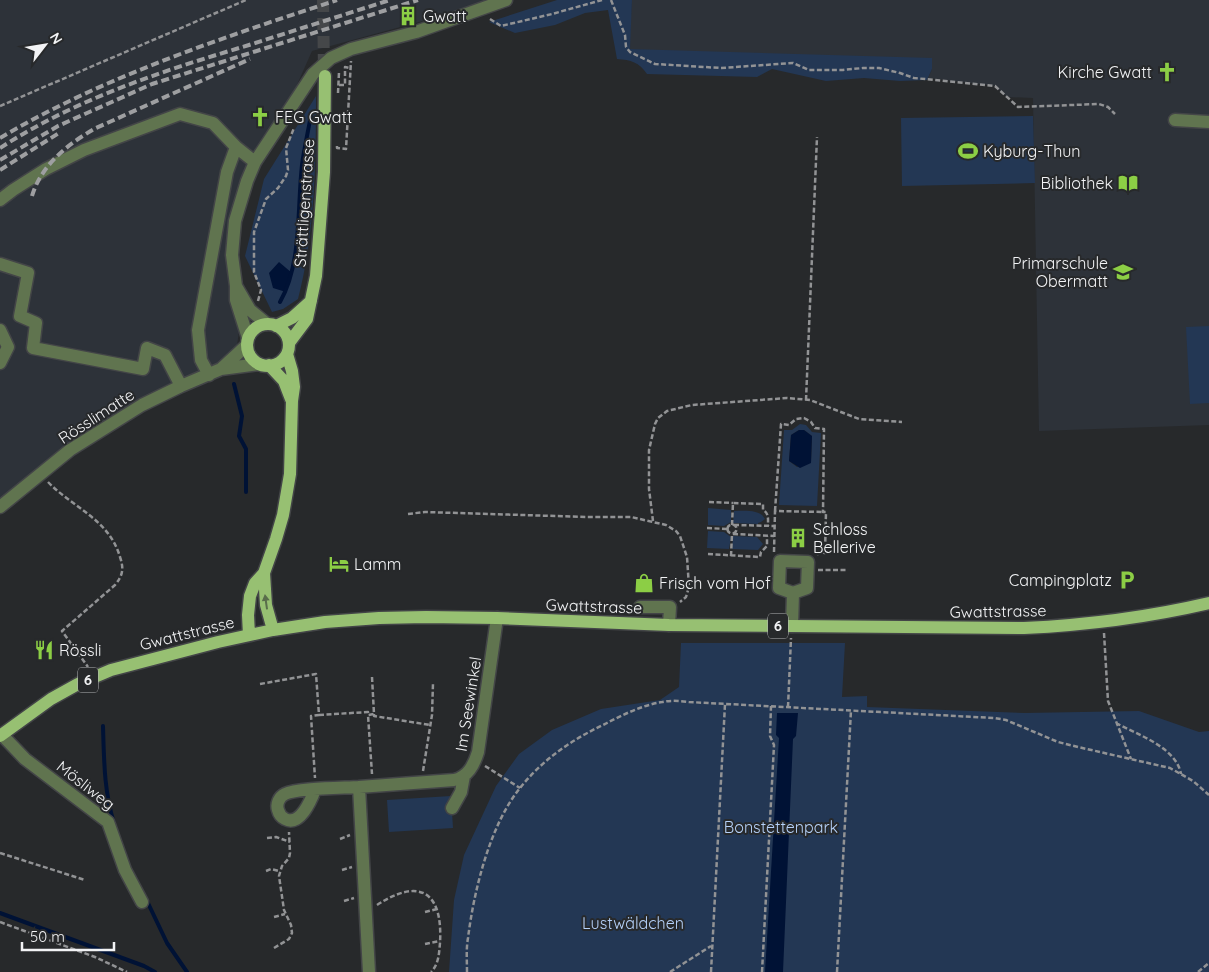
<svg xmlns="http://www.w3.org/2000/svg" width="1209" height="972" font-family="Quicksand,sans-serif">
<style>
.built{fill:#2d3239}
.green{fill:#233754;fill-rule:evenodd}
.water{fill:#001235}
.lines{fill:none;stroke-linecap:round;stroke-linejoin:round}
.stream{stroke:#001235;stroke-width:4}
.major-tunnel{stroke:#454749;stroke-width:12;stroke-dasharray:12 6;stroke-linecap:butt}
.minor-casing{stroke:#434547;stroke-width:15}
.major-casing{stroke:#434547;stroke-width:15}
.path{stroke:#929395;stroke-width:2.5;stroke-dasharray:5 2.5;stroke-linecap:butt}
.minor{stroke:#60744f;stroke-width:12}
.major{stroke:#97c072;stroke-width:12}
.rail{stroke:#9e9fa1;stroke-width:4;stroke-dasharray:8 4;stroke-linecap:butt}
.oneway{fill:#596d4b}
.labels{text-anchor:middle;stroke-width:4;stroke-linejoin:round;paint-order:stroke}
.shield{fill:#27292b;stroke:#b5b6b8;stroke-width:1}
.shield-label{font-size:15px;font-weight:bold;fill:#f2f3f5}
.poi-label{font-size:16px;fill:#f2f3f5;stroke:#27292b;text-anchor:start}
.street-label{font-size:16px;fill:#f2f3f5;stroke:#27292b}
.park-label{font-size:16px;fill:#b5d1f9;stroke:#27292b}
</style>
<rect width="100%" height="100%" fill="#27292b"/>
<!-- built -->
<path class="built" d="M0,0H491L474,7L312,51L296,87L239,187L227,233V269L239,332L237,345L234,350L216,364L163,387L67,444L0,499Z
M632,0H1209V425L1039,431L1033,98L1007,97L995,86L928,78L932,69L629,49Z"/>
<!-- green -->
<path class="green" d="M557,0H632L630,49L932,58V69L927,80L900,81L864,78L826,81L772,69L757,77L647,74C639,62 631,60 617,59L608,10L585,13L555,25L515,33L489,22Z
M316,96C316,164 315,233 298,299L283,309L272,312L245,256L264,179Z
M1033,116L1035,183L902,186L901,118Z
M1209,326V403L1190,404L1186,327Z
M800,424L806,425L812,432L821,433L817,506L779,505L784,430H792ZM799,430H804L812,436L811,462L797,467L789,461L791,435Z
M708,508L731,510V522L724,526L708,525Z
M734,511C744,511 760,509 765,519L761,522L758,523V524L733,523Z
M708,531L724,532L731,537L729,549L707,548Z
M733,536L757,537L763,544L758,550L732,549Z
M681,643H845L842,697L867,696V707L1025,713L1139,711L1199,732L1209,731V972H449L454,900L464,855L496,786L519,754L552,730L601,709L660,700L679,687Z
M451,796L453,828L389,832L387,800Z"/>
<!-- water -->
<path class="water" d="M279,262L292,273L286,292L273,288L269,273Z
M799,430H804L812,436L811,463L800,468L789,461L791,435Z
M777,713H798L796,736L793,739L783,972H765L779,738L776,735Z"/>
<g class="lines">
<!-- stream -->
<path class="stream" d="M280,302C302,264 297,209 302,165C304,149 308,132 311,115
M234,384L242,416L239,436L246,449V492
M103,726C104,759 104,792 114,823
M147,901L167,943L187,972
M0,913L144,966L155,972"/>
<!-- major-tunnel -->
<path class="major-tunnel" d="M323,0L324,72"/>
<defs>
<path id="minor" d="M1175,120L1209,122
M0,200L13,190L46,169L84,150L180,114L213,123L236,147L255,162
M0,264L28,273L20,316L36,323L33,348L143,369L147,348L165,355L181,386
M236,286L250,310L267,324
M0,330L8,347L0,363
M248,338L236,300V286L232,255L235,221L247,181L255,162L313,74L331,58L351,49L416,32L506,0
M221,369L247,345
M209,375L201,360L198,330L227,172L236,147
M0,507L70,450L142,405L181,386L221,369L259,364
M640,607H670L669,625
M792,626L793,593L807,588L808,562L780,561L779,588L793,593
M2,735L25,759L108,822L125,870L142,902
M315,790C311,800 300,827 285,819C281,817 279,814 278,810C276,804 279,797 285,794C297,788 343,788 359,787
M452,808L461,792L464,776
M369,972L359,787L454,780C468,777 474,765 478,752L497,618"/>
<path id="major" d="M247 345a21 21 0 1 1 42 0a21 21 0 1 1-42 0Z
M276,326L292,318L311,301
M289,343L307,319L316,276L324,172L325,76
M269,365L284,381L291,399
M264,573L266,605L273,630
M249,635L248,615L250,596L255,583L264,573L276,539L283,515L290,474L292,401L294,387L292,371L287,354
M0,736L51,699L78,684L111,670L218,642L273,630L325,622L379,618L426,617L497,618L669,625L1024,628C1086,625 1149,617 1209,603"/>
</defs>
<!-- minor casing -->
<use href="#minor" class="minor-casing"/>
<!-- major casing -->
<use href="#major" class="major-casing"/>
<!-- path -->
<path class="path" d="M611,0L625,35L626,47L630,52L655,64L721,68L793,63L809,70H843L863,68H879L900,73L914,78L995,86L1018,107L1099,104L1108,107L1115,114
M490,19L501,26L552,14L602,0
M339,85H345V67L350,68
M338,93L339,72
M0,106L246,0
M337,146V148L346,149L351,61
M258,301L261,290L254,272V232L266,199L278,188L286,176L288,170L286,148L294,128
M806,400L817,137
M48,482C73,508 109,519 120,557C124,569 123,575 115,585L62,631L88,667
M709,502L733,503
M775,511L781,424L789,425L796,419L804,418L811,422L815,428L824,429L823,512H826L825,553L818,552L817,555
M408,514L425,512L587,517H631L666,525L676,531L680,536L687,557L689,587L686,597L680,602
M653,521L649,489V450L655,424L658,418L667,411L692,405L787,398L810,400L859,419L902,422
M727.5 529a4.5 4.5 0 1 1 9 0a4.5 4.5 0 1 1-9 0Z
M732,525L733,503L763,504V510C769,513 768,519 768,526
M734,525L775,526
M707,528L727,529
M733,534L774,536
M774,552L775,511L823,512
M708,554L760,557L761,552L767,546V536
M731,556L732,534
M818,570H847
M1104,633L1108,701L1131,759
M372,677L374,714L368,715L372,774
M260,684L316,674L319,715L311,716L315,778
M788,707L791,638
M374,714V716L430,725
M319,715L368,712V714
M1116,723C1138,735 1176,747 1181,774
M485,766L520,788
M423,771L432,715L433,683
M267,838L276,837L290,842
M340,839L350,835
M0,853L85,880
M342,870L352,867
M266,871L271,869L279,871
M344,901L354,898
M377,905C420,877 443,892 440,943C439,953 439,964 431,972
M425,912L437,909
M274,917L285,914
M0,922L95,957L127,972
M425,944L440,941
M274,948L289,939L292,933L291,925L284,910L279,876L282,866L289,858L290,853L289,832
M467,972C467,961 466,949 468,938C474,890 490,825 520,788C543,759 573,739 605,724C622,715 643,705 662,702C671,700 680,701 689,702L994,718L1006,720L1058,742L1078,747L1170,768L1193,781L1209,795
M670,972L711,946
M711,972L725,704
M762,972L774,745L770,736L771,706
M837,972L851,710
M1198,972L1209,963"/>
<!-- minor -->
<use href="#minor" class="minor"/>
<!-- major -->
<use href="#major" class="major"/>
<!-- rail -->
<path class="rail" d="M0,138C105,76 222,38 337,0
M0,148C76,99 162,71 249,45C296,30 343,15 390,0
M0,160L58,126L152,84L418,0
M0,170L59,133
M32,196C41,165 69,143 96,128L250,59"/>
</g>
<!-- one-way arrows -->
<defs><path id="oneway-solid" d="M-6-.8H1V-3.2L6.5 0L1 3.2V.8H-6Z" transform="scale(1.25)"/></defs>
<use class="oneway" href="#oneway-solid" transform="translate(266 602) rotate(-98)"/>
<!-- icons -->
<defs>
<symbol id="building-bare" viewBox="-9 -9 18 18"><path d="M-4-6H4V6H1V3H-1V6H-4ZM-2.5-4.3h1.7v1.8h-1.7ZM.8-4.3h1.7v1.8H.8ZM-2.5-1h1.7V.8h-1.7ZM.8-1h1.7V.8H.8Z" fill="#8cce45" stroke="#27292b" stroke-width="2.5" paint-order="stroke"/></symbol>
<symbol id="church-bare" viewBox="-9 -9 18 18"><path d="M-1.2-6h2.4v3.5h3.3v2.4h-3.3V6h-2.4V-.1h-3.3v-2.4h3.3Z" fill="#8cce45" stroke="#27292b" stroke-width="2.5" paint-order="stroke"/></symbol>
<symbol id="stadium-bare" viewBox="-9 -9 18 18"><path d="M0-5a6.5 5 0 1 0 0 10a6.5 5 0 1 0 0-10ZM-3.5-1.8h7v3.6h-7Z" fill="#8cce45" stroke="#27292b" stroke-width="2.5" paint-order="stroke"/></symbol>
<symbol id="library-bare" viewBox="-9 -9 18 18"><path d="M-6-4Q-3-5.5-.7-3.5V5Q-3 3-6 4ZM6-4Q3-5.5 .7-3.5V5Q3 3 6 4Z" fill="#8cce45" stroke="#27292b" stroke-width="2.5" paint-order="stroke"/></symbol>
<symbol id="school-bare" viewBox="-9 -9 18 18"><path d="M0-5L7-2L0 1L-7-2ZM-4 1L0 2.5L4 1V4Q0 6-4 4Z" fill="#8cce45" stroke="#27292b" stroke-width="2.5" paint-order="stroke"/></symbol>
<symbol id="hotel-bare" viewBox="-9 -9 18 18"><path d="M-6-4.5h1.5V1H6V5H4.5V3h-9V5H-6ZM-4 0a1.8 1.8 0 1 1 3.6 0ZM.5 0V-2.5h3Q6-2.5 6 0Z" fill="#8cce45" stroke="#27292b" stroke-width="2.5" paint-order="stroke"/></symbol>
<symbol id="parking-bare" viewBox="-9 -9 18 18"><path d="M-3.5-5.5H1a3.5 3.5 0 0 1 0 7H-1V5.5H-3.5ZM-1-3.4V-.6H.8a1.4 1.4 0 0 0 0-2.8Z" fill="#8cce45" stroke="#27292b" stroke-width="2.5" paint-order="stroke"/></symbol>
<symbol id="shop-bare" viewBox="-9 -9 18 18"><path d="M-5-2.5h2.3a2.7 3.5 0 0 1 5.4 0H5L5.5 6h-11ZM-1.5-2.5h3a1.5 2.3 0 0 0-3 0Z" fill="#8cce45" stroke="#27292b" stroke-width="2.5" paint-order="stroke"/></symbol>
<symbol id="restaurant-bare" viewBox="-9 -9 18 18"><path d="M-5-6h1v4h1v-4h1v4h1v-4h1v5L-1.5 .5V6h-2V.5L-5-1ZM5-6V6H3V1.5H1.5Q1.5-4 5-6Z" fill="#8cce45" stroke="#27292b" stroke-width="2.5" paint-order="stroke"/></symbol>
</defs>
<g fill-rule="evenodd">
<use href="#building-bare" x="394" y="2" width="28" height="28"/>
<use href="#church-bare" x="1153" y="58" width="28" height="28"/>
<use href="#church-bare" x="246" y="103" width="28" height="28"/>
<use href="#stadium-bare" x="954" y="137" width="28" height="28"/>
<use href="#library-bare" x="1114" y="169" width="28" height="28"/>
<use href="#school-bare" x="1109" y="258" width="28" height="28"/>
<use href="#building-bare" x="784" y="524" width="28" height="28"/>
<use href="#hotel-bare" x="325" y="550" width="28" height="28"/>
<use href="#parking-bare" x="1113" y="566" width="28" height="28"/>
<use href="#shop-bare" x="630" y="569" width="28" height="28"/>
<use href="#restaurant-bare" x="30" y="636" width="28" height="28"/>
</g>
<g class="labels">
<!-- shield labels -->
<g class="shield">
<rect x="768" y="613.5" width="20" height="25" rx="4"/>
<rect x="78" y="667.5" width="20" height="25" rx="4"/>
</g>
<g class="shield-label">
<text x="778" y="631">6</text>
<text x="88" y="685">6</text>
</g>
<!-- poi labels -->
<g class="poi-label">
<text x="423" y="22">Gwatt</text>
<text x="1152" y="78" text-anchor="end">Kirche Gwatt</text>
<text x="275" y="123">FEG Gwatt</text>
<text x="983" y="157">Kyburg-Thun</text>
<text x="1113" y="189" text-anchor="end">Bibliothek</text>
<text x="1108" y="269" text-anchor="end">Primarschule<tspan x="1108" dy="18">Obermatt</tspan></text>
<text x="813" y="535">Schloss<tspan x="813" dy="18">Bellerive</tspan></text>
<text x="354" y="570">Lamm</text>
<text x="1112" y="586" text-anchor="end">Campingplatz</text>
<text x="659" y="589">Frisch vom Hof</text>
<text x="59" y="656">Rössli</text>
</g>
<!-- street labels -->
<g class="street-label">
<text transform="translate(304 203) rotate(-86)" y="6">Strättligenstrasse</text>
<text transform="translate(96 416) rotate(-33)" y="6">Rösslimatte</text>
<text transform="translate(594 606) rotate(2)" y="6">Gwattstrasse</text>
<text transform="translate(998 611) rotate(-1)" y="6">Gwattstrasse</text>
<text transform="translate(187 633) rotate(-14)" y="6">Gwattstrasse</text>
<text transform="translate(468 704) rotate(-81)" y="6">Im Seewinkel</text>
<text transform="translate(86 785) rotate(38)" y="6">Mösliweg</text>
</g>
<!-- park labels -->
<g class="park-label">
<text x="781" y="833">Bonstettenpark</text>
<text x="633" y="929">Lustwäldchen</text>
</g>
</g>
<!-- north arrow -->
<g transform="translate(45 45) rotate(59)" stroke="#27292b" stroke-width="4" paint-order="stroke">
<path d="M0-4L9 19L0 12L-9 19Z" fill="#f2f3f5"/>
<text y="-8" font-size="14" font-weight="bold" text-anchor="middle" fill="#f2f3f5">N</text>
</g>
<!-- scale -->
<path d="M22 942v8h92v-8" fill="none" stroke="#f2f3f5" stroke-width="2.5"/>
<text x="30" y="942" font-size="15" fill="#f2f3f5" stroke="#27292b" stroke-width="4" paint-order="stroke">50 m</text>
</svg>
